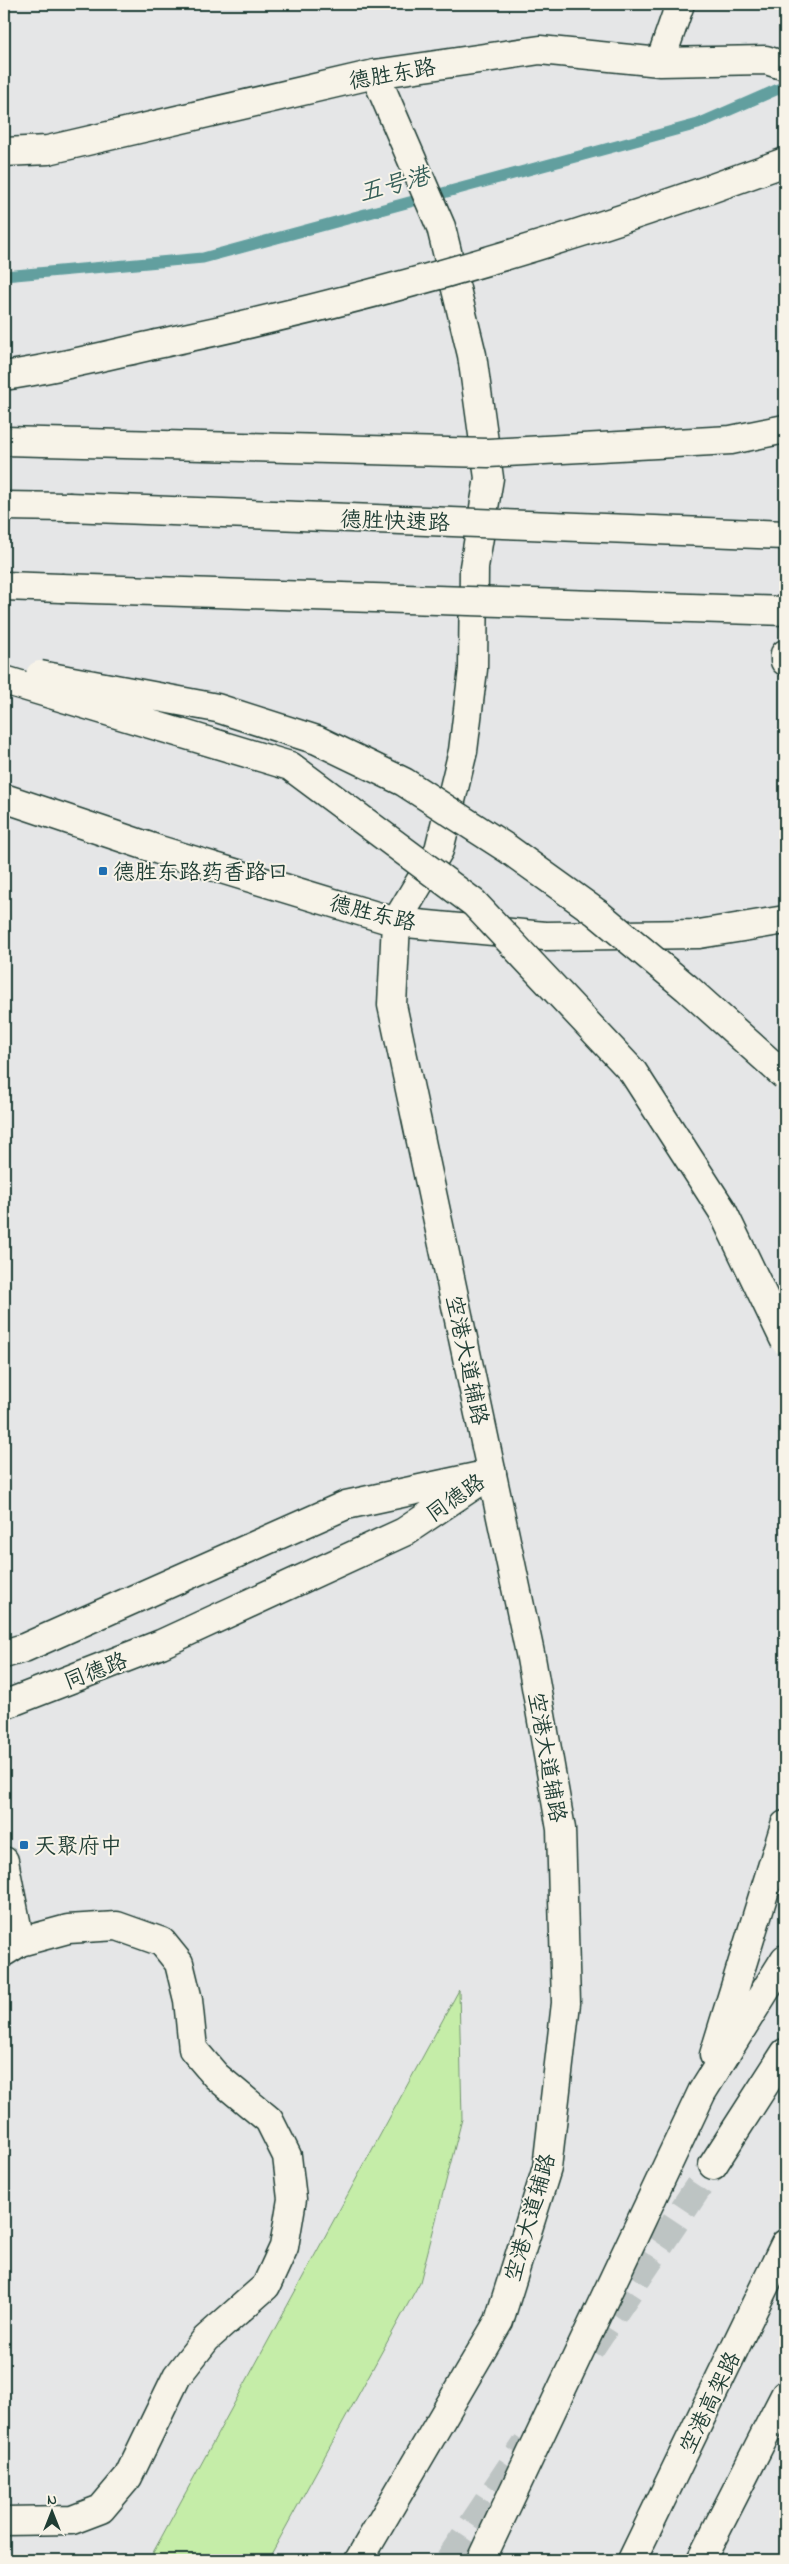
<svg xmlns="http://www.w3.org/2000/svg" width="789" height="2564" font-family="'Indie Flower','LXGW WenKai TC',sans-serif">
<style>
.green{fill:#c5eda8;stroke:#72956e}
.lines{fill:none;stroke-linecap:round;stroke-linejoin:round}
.stream{stroke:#629f9f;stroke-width:11}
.major-tunnel{stroke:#bdc4c3;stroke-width:28;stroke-dasharray:28 14;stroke-linecap:butt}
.minor-casing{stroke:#1f3d34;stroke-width:31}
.major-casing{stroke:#1f3d34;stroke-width:31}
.highway-casing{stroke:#1f3d34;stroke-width:31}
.minor{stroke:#f7f3e8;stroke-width:28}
.major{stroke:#f7f3e8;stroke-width:28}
.highway{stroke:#f7f3e8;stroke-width:28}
.highway-bridge-casing{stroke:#1f3d34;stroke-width:31;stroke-linecap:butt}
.highway-bridge{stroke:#f7f3e8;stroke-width:28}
.poi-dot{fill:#1f6fb2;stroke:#f7f3e8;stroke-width:2}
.labels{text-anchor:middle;stroke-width:4;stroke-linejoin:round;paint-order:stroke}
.street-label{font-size:22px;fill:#1f3d34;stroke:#f7f3e8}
.poi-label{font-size:22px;fill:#1f3d34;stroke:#f7f3e8;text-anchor:start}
.water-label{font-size:24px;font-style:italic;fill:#355e58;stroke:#f7f3e8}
</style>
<rect width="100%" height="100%" fill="#e5e6e7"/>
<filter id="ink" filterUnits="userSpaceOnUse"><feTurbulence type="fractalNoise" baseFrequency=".02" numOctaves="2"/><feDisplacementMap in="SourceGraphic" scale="10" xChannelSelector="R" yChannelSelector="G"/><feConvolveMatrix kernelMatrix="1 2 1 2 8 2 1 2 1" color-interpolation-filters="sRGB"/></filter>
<g filter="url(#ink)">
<!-- green -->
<path class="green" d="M459,1990L462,2119L420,2282L268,2560H149Z"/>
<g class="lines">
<!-- stream -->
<path class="stream" d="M4,276L203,258L698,124L785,86"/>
<!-- major-tunnel -->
<path class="major-tunnel" d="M590,2349L713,2165
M449,2560L527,2443"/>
<defs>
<path id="minor" d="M375,74L441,227L472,355L489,478L474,567L473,669L463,751L439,850L396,922
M4,1654L24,1648L346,1505L476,1477
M4,1705L161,1644L404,1532L492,1473
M4,1861L20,1942
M4,1952L20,1942L68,1929L117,1926L162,1942L179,1963L188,2000L193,2049L216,2076L269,2120L287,2156L292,2199L284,2247L266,2286L206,2339L177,2376L128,2477L101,2509L72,2520L4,2521"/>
<path id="major" d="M660,62L680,4
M4,152L48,150L375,74L540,50L660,62L766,60L785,66
M4,798L159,850L396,922L545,936L699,934L785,920
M713,2165L785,2053
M359,2560L499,2321L547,2168L566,2003L561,1829L531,1658L392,1005L396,922"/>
<path id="highway" d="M4,506L68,507
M4,586L61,588
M785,654V661
M714,2055L785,1825
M481,2560L702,2092L785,1959
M632,2560L785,2244
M701,2560L785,2395"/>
</defs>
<!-- minor casing -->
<use href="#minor" class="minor-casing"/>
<!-- major casing -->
<use href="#major" class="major-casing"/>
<!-- highway casing -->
<use href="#highway" class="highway-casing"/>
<!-- minor -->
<use href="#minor" class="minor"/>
<!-- major -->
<use href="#major" class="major"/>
<!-- highway -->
<use href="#highway" class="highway"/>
<defs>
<path id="highway-bridge" d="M4,376C60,368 116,353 171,341C380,297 585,236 785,162
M4,441L488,453L731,440L785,429
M68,507L785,535
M61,588L785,611
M40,675L217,708L317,740L404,782L508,849L597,913L687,988L785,1076
M4,680L290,766L474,903L633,1072L722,1210L785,1341"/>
</defs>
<!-- highway-bridge casing -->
<use href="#highway-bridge" class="highway-bridge-casing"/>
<!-- highway-bridge -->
<use href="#highway-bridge" class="highway-bridge"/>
</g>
</g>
<!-- markers -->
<g class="poi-dot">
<rect x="98" y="866" width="10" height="10" rx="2.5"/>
<rect x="19" y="1840" width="10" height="10" rx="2.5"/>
</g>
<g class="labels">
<!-- street labels -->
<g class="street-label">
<text transform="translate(392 73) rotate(-10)" y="8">德胜东路</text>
<text transform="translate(395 520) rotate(2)" y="8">德胜快速路</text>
<text transform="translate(373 912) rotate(14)" y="8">德胜东路</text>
<text transform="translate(468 1360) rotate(78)" y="8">空港大道辅路</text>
<text transform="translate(455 1497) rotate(-35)" y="8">同德路</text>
<text transform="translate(95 1670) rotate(-21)" y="8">同德路</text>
<text transform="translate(548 1757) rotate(80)" y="8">空港大道辅路</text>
<text transform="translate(529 2217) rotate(-74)" y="8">空港大道辅路</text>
<text transform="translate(709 2402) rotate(-64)" y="8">空港高架路</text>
</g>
<!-- poi labels -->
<g class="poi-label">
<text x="113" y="879">德胜东路药香路口</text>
<text x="34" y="1853">天聚府中</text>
</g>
<!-- water labels -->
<g class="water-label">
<text transform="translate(394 184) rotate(-15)" y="8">五号港</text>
</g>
</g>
<!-- margin -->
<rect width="789" height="2564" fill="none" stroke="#f7f3e8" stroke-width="20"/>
<rect x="10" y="10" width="769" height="2544" fill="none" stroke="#1f3d34" stroke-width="2" filter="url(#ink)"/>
<!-- north arrow -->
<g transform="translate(52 2512)" stroke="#f7f3e8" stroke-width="4" paint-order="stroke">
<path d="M0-4L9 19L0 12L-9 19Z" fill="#1f3d34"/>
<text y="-8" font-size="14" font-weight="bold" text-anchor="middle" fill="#1f3d34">N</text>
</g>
</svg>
